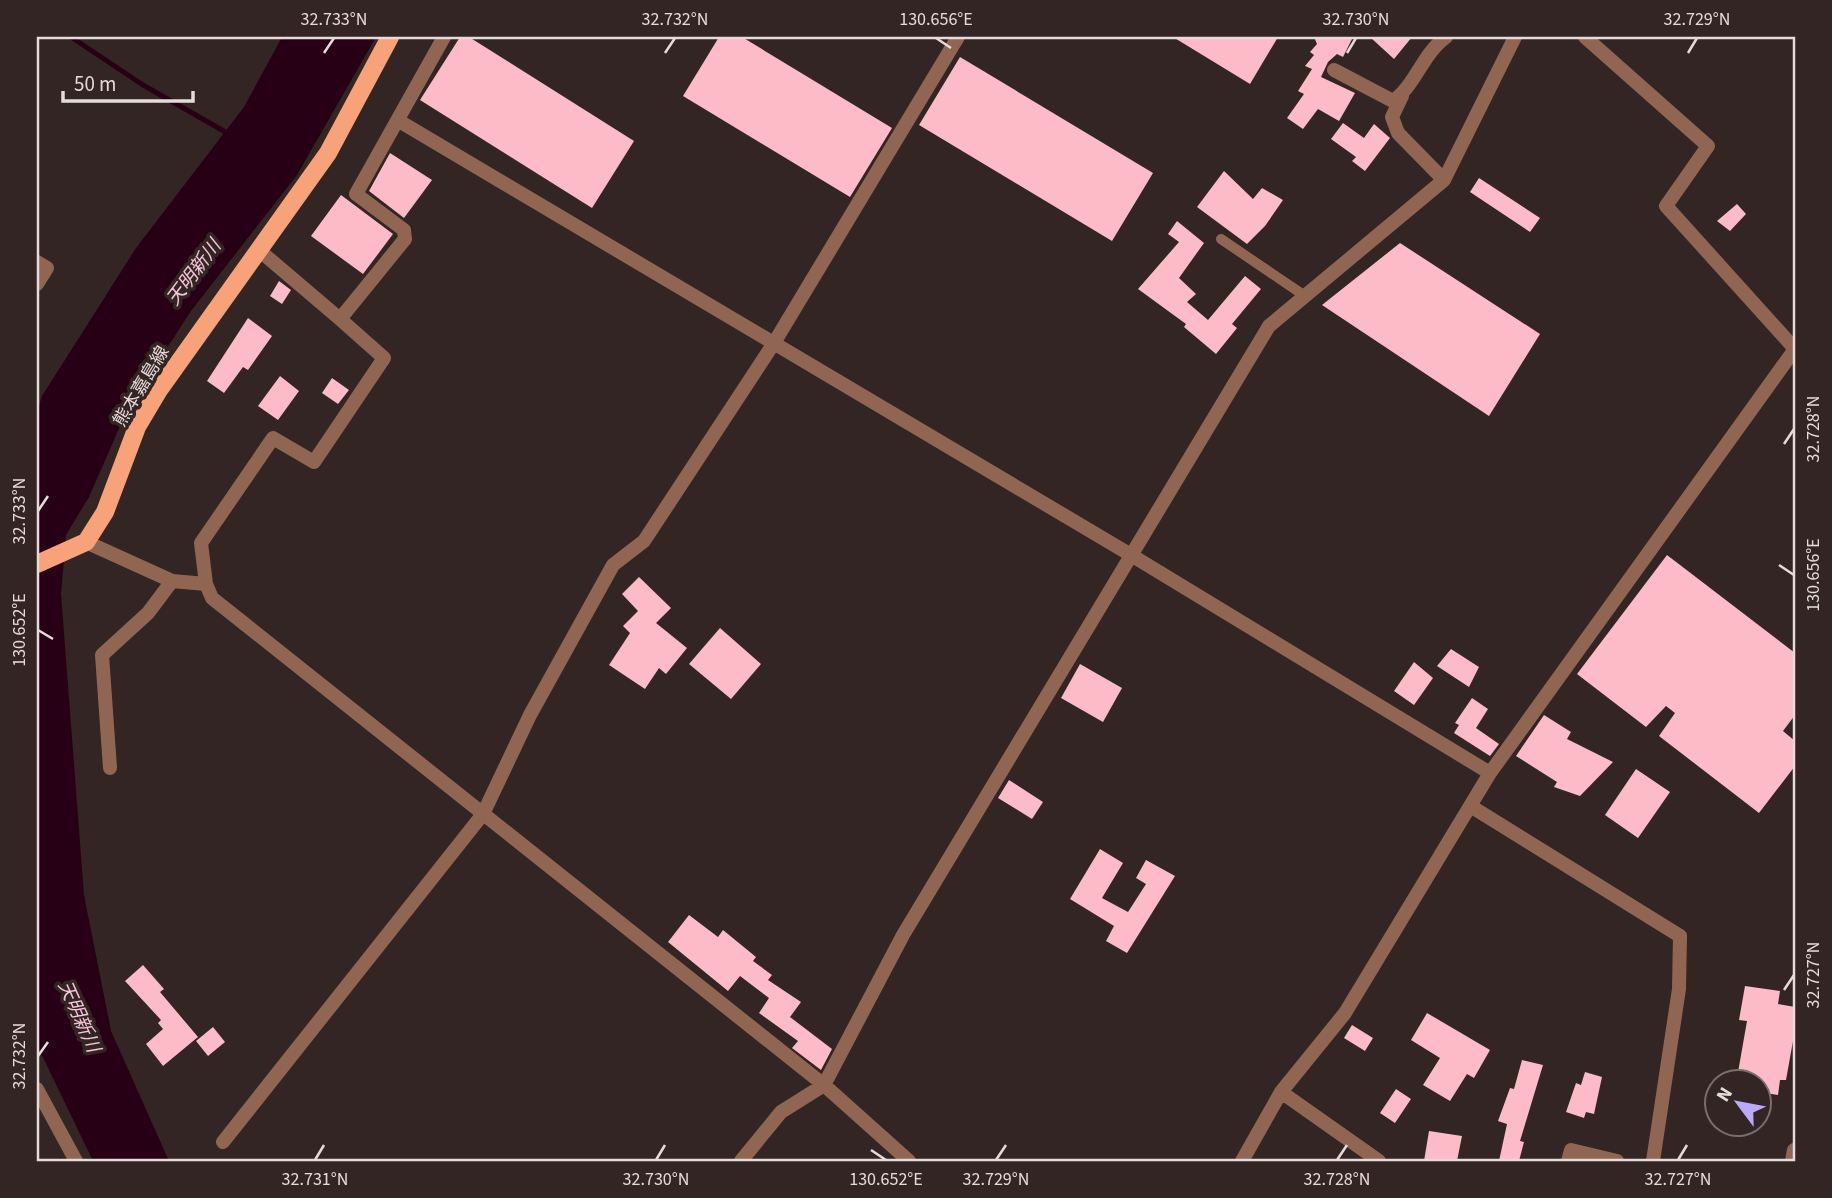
<svg xmlns="http://www.w3.org/2000/svg" width="1832" height="1198" font-family="'Source Sans 3','Noto Sans JP',sans-serif">
<style>
.water{fill:#270016}
.lines{fill:none;stroke-linecap:round;stroke-linejoin:round}
.stream{stroke:#270016;stroke-width:5}
.building{fill:#fcbbc6}
.service{stroke:#906653;stroke-width:10}
.minor{stroke:#906653;stroke-width:14}
.primary{stroke:#f8a27a;stroke-width:18}
.ticks{fill:none;stroke:#e5dbda;stroke-width:2.5}
.labels{text-anchor:middle;stroke-width:7;stroke-linejoin:round;paint-order:stroke}
.street-label{font-size:18px;fill:#e5dbda;stroke:#332523}
.water-label{font-size:19px;font-style:italic;fill:#f6c4db;stroke:#332523}
.neatline{fill:none;stroke:#e5dbda;stroke-width:2.5}
.ticks-label{font-size:18px;text-anchor:middle;fill:#e5dbda}
</style>
<rect width="100%" height="100%" fill="#332523"/>
<!-- water -->
<path class="water" d="M282,37H376L297,175L191,311L128,408L89,497L66,535L61,594L84,895L111,1031L169,1161H93L37,1045V411L42,396L136,248L244,107Z"/>
<g class="lines">
<!-- stream -->
<path class="stream" d="M71,37L143,85L229,134"/>
</g>
<!-- building -->
<path class="building" d="M460,37H469L634,141L592,208L420,100Z
M719,37H742L892,128L850,197L683,96Z
M1173,37H1278L1250,84Z
M1314,37H1353L1343,57L1337,54L1328,62L1321,77L1355,93L1339,121L1318,109L1303,129L1287,118L1304,94L1298,91L1312,69L1305,66L1314,55L1310,52L1317,44Z
M1370,37H1412L1394,59Z
M960,57L1153,173L1112,241L919,125Z
M1343,123L1364,138L1374,124L1390,138L1365,171L1352,161L1356,157L1331,139Z
M390,153L432,180L404,218L369,191Z
M1224,171L1253,199L1262,188L1283,200L1265,226L1247,244L1197,207Z
M1479,178L1540,218L1530,232L1470,192Z
M341,195L393,234L363,274L311,236Z
M1737,204L1746,214L1730,231L1717,221Z
M1177,221L1204,243L1179,278L1196,294L1187,302L1208,320L1245,276L1261,289L1232,324L1237,328L1216,354L1184,327L1186,324L1138,289L1179,242L1168,234Z
M1400,243L1540,334L1489,416L1322,305Z
M279,281L291,290L282,304L270,296Z
M248,318L272,336L248,370L243,367L224,393L207,381Z
M280,376L299,391L278,420L258,406Z
M332,378L349,390L338,404L322,393Z
M1667,555L1795,653V715L1783,731L1795,741V766L1759,813L1659,736L1675,713L1666,706L1646,727L1577,674Z
M639,577L671,608L656,623L687,648L666,674L659,668L645,689L609,665L630,633L623,626L638,611L622,594Z
M720,628L761,664L731,699L689,664Z
M1451,649L1479,667L1469,687L1437,666Z
M1414,662L1433,678L1414,705L1394,691Z
M1080,664L1122,688L1103,722L1061,698Z
M1472,698L1488,709L1476,728L1499,744L1490,756L1454,733L1459,725L1455,723Z
M1544,715L1571,732L1567,739L1613,762L1580,796L1554,787L1557,782L1516,756Z
M1636,769L1670,792L1638,838L1605,815Z
M1009,780L1043,802L1032,819L998,798Z
M1100,849L1123,863L1102,898L1128,912L1146,884L1136,878L1146,860L1175,876L1127,953L1106,941L1114,926L1070,899Z
M689,915L718,937L723,930L756,957L753,961L772,975L768,980L801,1002L790,1017L832,1049L821,1070L792,1048L798,1041L759,1013L769,998L740,976L728,991L668,942Z
M143,965L164,989L160,992L198,1037L163,1066L146,1044L163,1029L158,1023L161,1020L125,981Z
M1745,986L1780,991L1778,1004L1795,1007V1030L1786,1080H1780L1778,1095L1759,1092V1081L1737,1078L1747,1021L1739,1020Z
M1427,1013L1490,1050L1474,1078L1467,1074L1450,1101L1423,1085L1440,1058L1411,1040Z
M1352,1025L1373,1038L1365,1051L1344,1038Z
M213,1027L225,1042L208,1056L196,1041Z
M1522,1060L1543,1065L1520,1141L1524,1142L1519,1161H1499L1507,1124L1498,1121L1510,1088L1514,1089Z
M1585,1072L1602,1077L1594,1114L1586,1112L1584,1118L1566,1112L1576,1083L1581,1085Z
M1396,1089L1411,1099L1395,1123L1380,1113Z
M1429,1131L1462,1136L1457,1161H1424Z"/>
<g class="lines">
<!-- service -->
<path class="service" d="M1221,239L1305,296"/>
<!-- minor -->
<path class="minor" d="M1585,37L1708,146L1666,206L1795,349
M1334,70L1393,101C1415,86 1423,53 1446,37
M1402,96L1392,117L1398,133L1444,180
M399,121L1131,555L1490,773
M260,251L340,319
M37,262L47,268L37,284
M86,542L172,581L206,584L212,598L824,1085L909,1161
M206,584L201,543L273,438L314,462L384,358L340,319L405,239L404,230L356,194L444,37
M110,768L102,655L148,613L172,581
M1472,807L1680,936L1679,989L1653,1161
M37,1089L76,1161
M1281,1092L1379,1161
M223,1142L483,814L530,715L613,565L644,541L774,343L958,37
M741,1161L781,1112L824,1085L903,935L1269,326L1444,180L1515,37
M1242,1161L1281,1092L1345,1013L1490,773L1795,349
M1568,1161L1571,1150L1617,1161
M1792,1161L1794,1150"/>
<!-- primary -->
<path class="primary" d="M37,564L86,542L105,512L137,427L159,390L328,153L390,37"/>
</g>
<!-- ticks -->
<path class="ticks" d="M936,38L951,48M324,53L334,38M665,53L675,38M1347,53L1356,38M1688,53L1697,38M1784,444L1794,429M38,511L48,496M1779,565L1794,575M38,630L53,639M1784,990L1794,975M38,1056L48,1042M871,1150L886,1160M315,1160L324,1145M656,1160L665,1145M996,1160L1006,1145M1337,1160L1347,1145M1678,1160L1687,1145"/>
<g class="labels">
<!-- street labels -->
<g class="street-label">
<text transform="translate(141 386) rotate(-59)" y="6">熊本嘉島線</text>
</g>
<!-- water labels -->
<g class="water-label">
<text transform="translate(193 272) rotate(-53)" y="7">天明新川</text>
<text transform="translate(80 1016) rotate(66)" y="7">天明新川</text>
</g>
</g>
<!-- border -->
<rect width="1832" height="1198" fill="none" stroke="#332523" stroke-width="77"/>
<!-- north arrow -->
<g transform="translate(1738 1103) rotate(302)"><circle r="33" fill="#332523" stroke="#7a6e6c" stroke-width="2"/>
<path d="M0-5L12 26L0 18L-12 26Z" fill="#b9abf7"/>
<text y="-10" font-size="19" font-weight="bold" text-anchor="middle" fill="#e5dbda">N</text>
</g>
<!-- scale -->
<path d="M63 91v10h130v-10" fill="none" stroke="#e5dbda" stroke-width="3.5"/>
<text x="74" y="91" font-size="21" fill="#e5dbda" stroke="#332523" stroke-width="5" paint-order="stroke">50 m</text>
<rect x="38" y="38" width="1756" height="1122" class="neatline"/>
<g class="ticks-label">
<text x="334" y="25">32.733°N</text>
<text x="675" y="25">32.732°N</text>
<text x="936" y="25">130.656°E</text>
<text x="1356" y="25">32.730°N</text>
<text x="1697" y="25">32.729°N</text>
<text transform="translate(1813 429) rotate(-90)" y="6">32.728°N</text>
<text transform="translate(19 511) rotate(-90)" y="6">32.733°N</text>
<text transform="translate(1813 575) rotate(-90)" y="6">130.656°E</text>
<text transform="translate(19 630) rotate(-90)" y="6">130.652°E</text>
<text transform="translate(1813 975) rotate(-90)" y="6">32.727°N</text>
<text transform="translate(19 1056) rotate(-90)" y="6">32.732°N</text>
<text x="315" y="1185">32.731°N</text>
<text x="656" y="1185">32.730°N</text>
<text x="886" y="1185">130.652°E</text>
<text x="996" y="1185">32.729°N</text>
<text x="1337" y="1185">32.728°N</text>
<text x="1678" y="1185">32.727°N</text>
</g>
</svg>
